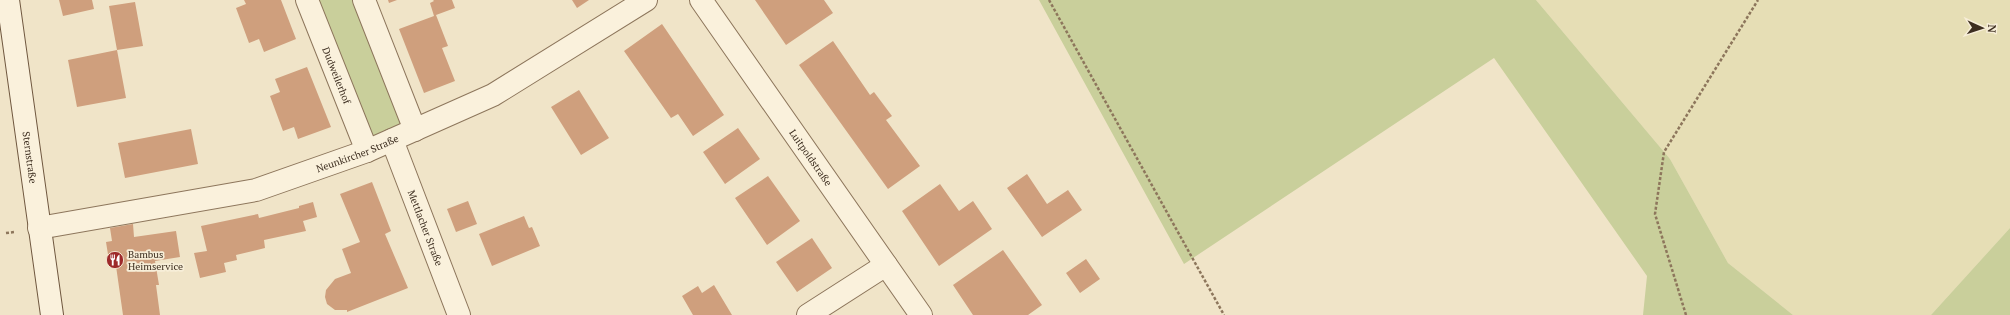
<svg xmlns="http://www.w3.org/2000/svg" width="2010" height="315" font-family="'PT Serif',serif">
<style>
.farmland{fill:#e6deb5}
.green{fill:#c9cf9b}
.building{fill:#cf9f7d}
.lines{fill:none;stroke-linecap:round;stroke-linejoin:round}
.minor-casing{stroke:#8d765c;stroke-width:24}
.secondary-casing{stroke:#6f573f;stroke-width:24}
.path{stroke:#8d765c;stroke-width:2.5;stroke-dasharray:3 2;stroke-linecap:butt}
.minor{stroke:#faf1dc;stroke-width:22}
.secondary{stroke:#faf1dc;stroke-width:22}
.labels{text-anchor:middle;stroke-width:3.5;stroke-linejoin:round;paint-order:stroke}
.street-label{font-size:10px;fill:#3d2e20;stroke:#f7eed8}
.poi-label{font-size:10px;fill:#3d2e20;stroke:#f7eed8;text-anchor:start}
</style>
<rect width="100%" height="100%" fill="#f0e4c8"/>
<!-- farmland -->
<path class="farmland" d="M1536,0H2010V228L1931,315H1793L1728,263L1670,159Z"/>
<!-- green -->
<path class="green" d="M307,0H364L415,130L367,151Z
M1039,0H1536L1670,159L1728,263L1793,315H1643L1647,276L1494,58L1184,264Z
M2010,228V315H1931Z"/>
<!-- building -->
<path class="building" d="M59,0H92L94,9L63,16Z
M244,0H281L296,39L264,52L259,39L249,43L236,8L246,4Z
M388,0H397L389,3Z
M433,0H452L455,8L436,15L448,46L442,48L455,81L424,93L399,29L434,16L430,3L434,1Z
M572,0H589L577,8Z
M755,0H824L833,13L786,45Z
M135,2L143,46L117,50L109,6Z
M662,24L724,115L693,136L678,114L671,118L624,51Z
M833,41L870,95L874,92L892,116L886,120L920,166L888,189L799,65Z
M117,50L126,98L77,107L68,60Z
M307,67L331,127L298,139L294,127L283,131L270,96L280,92L275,79Z
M579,90L609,138L581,155L551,107Z
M738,128L760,159L725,184L703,152Z
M191,129L198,164L125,178L118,143Z
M1027,174L1047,204L1068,190L1082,210L1042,237L1007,188Z
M768,176L800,221L767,245L735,198Z
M372,182L391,231L385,234L408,288L347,312V310H335L327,304L325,297L326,290L335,279L351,273L342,249L360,242L340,194Z
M940,184L959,211L973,201L992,229L939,266L902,211Z
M468,201L477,224L456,232L447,209Z
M313,202L317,217L303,221L306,231L264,240L265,248L236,255L237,260L224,263L226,272L200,278L194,253L207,251L201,226L258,214L259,218L299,208V206Z
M524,216L529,228L532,227L540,246L492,266L479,234Z
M133,224L134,237L176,231L180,257L155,261L159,285H156L160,315H123L116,266L110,267L106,242L112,241L110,228Z
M812,238L832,268L797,292L776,262Z
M1003,250L1042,305L1028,315H973L953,285Z
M1086,259L1100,279L1080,293L1066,273Z
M714,285L732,315H693L682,296L698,286L702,293Z"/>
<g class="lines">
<defs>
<g id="minor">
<path id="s1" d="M307,0L367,151"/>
<path d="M364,0L415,130"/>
<path id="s2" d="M701,0L921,315"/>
<path id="s3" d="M392,140L459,315"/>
<path id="s4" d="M39,228L256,190L367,151L493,95L646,0"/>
<path d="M808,315L886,265"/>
</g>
<g id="secondary">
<path id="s5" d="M8,0L52,315"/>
</g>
</defs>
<!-- minor casing -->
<use href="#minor" class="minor-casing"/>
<!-- secondary casing -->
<use href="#secondary" class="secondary-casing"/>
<!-- path -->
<path class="path" d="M1049,0L1224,315
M6,233L15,232
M1686,315L1655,214L1664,152L1758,0"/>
<!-- minor -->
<use href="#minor" class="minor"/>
<!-- secondary -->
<use href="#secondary" class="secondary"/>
</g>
<!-- icons -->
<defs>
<symbol id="restaurant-disc" viewBox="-11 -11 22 22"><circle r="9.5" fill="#9e2a2b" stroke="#f7eed8"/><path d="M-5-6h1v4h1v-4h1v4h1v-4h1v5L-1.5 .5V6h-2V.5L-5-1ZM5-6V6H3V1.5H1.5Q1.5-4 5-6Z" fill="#fff"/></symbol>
</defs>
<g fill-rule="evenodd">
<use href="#restaurant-disc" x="105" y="250" width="20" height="20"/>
</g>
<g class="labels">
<!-- street labels -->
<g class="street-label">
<text dy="4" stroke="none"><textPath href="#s1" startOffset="81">Dudweilerhof</textPath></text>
<text dy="4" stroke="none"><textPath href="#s4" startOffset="328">Neunkircher Straße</textPath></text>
<text dy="4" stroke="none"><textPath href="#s2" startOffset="192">Luitpoldstraße</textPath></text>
<text dy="4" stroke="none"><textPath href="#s5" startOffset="159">Sternstraße</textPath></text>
<text dy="4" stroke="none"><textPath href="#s3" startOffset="94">Mettlacher Straße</textPath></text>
</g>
<!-- poi labels -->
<g class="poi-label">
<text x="128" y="258">Bambus<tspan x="128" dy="12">Heimservice</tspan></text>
</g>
</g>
<!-- north arrow -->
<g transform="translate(1982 28) rotate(93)" stroke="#f7eed8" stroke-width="3" paint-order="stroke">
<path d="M0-3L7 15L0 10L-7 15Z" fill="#3d2e20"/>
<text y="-6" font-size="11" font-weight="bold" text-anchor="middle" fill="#3d2e20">N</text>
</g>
</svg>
